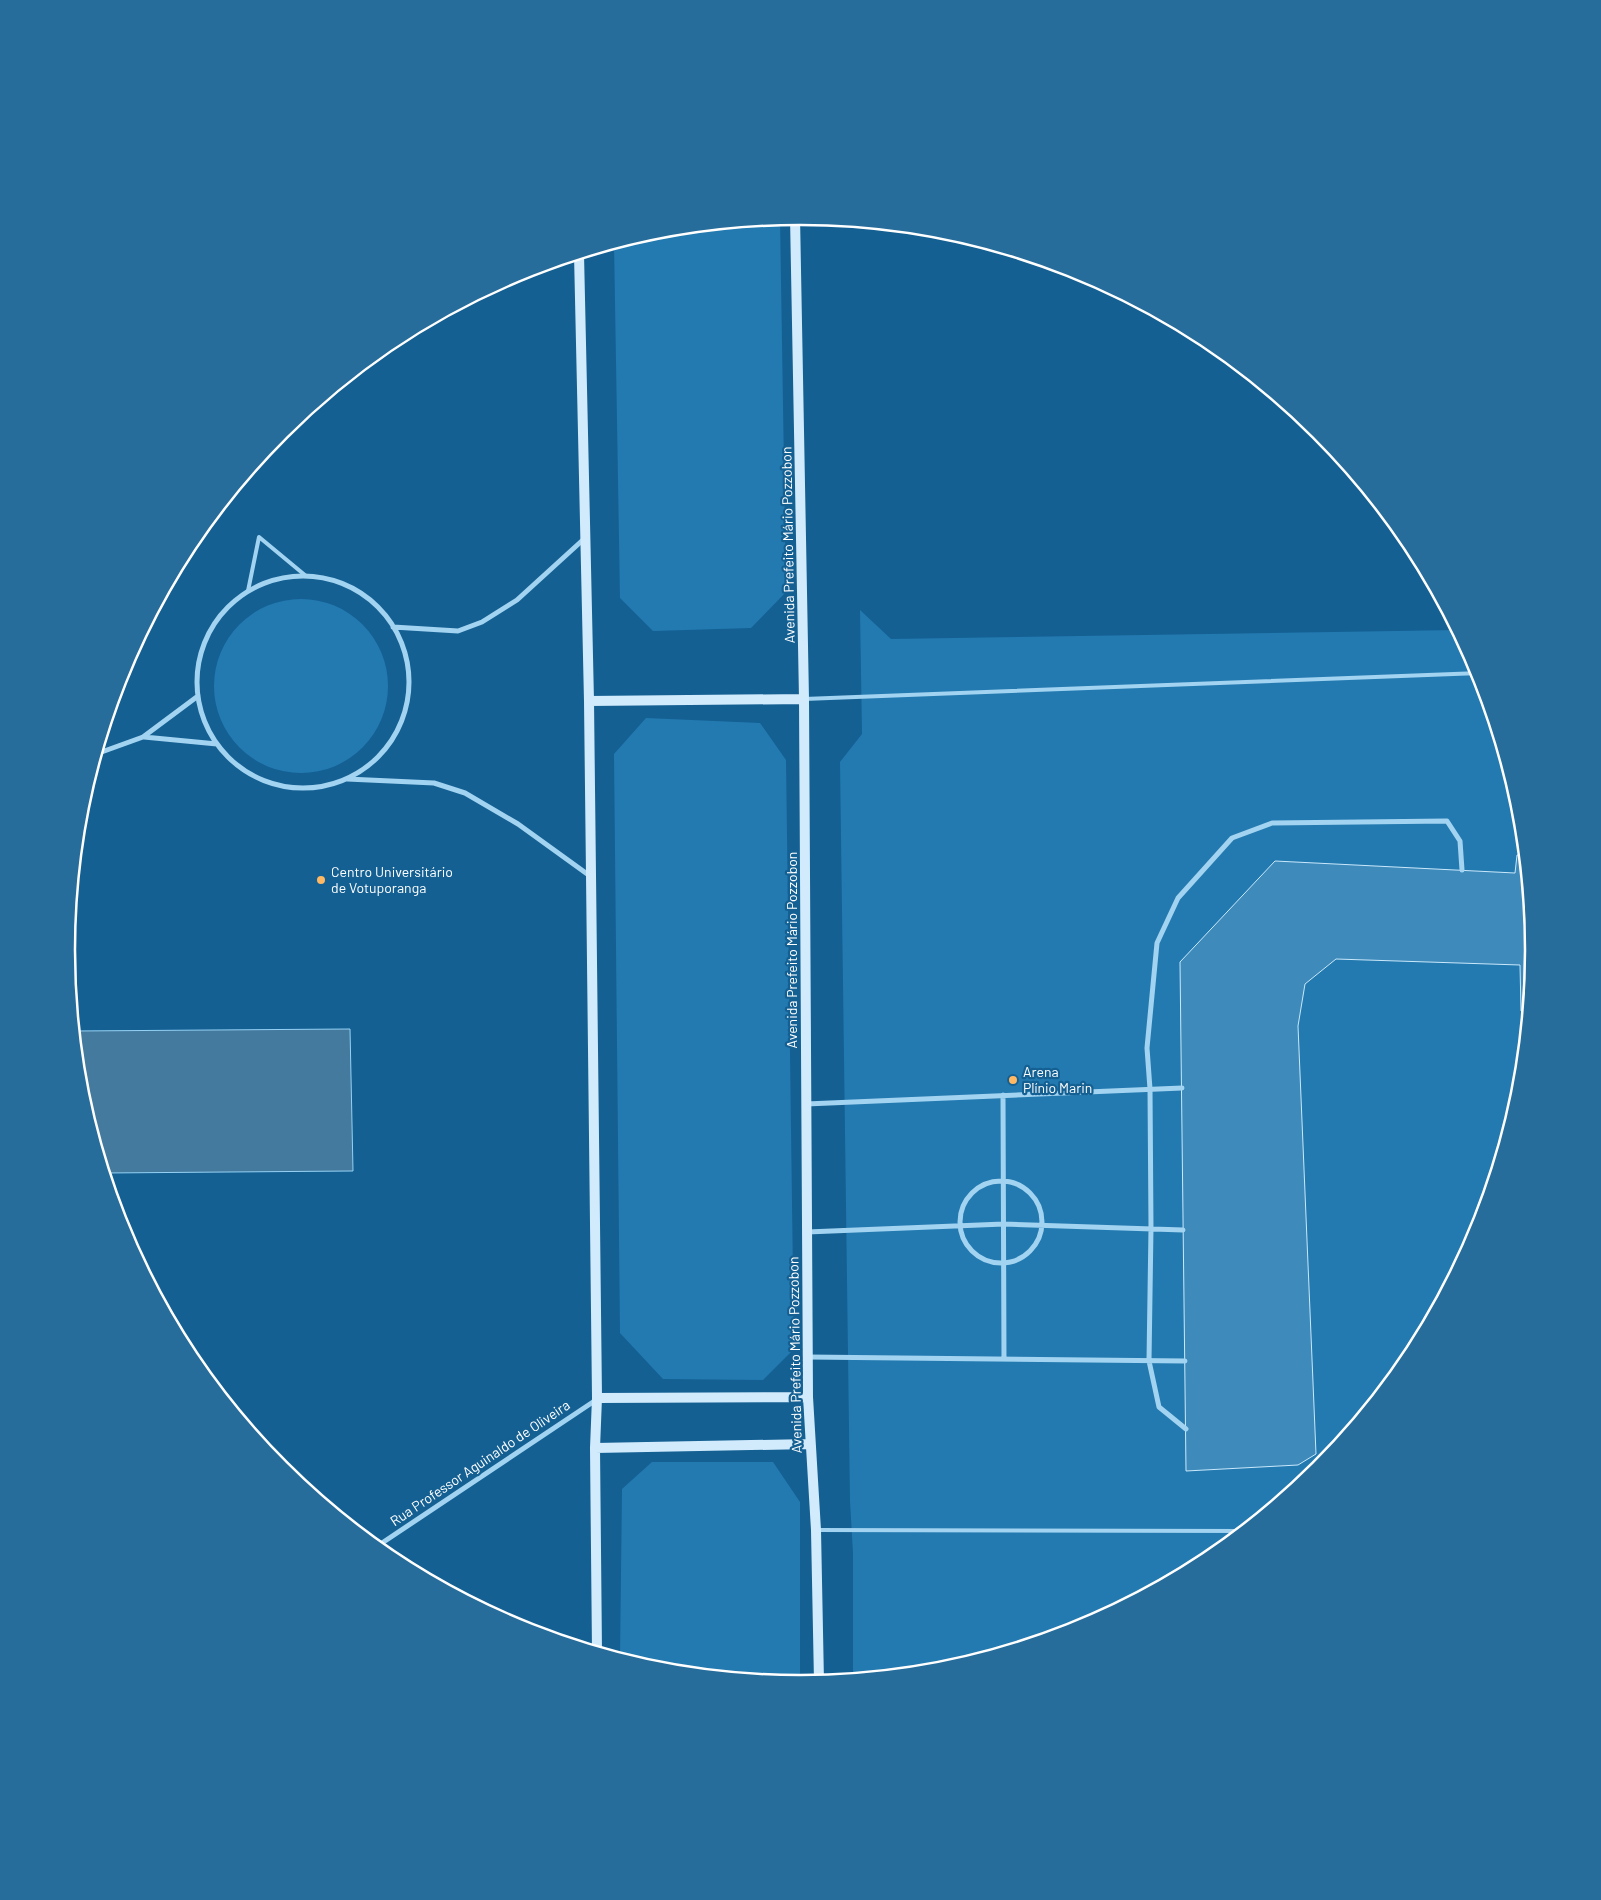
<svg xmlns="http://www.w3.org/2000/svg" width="1601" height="1900" font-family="Barlow,sans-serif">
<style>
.green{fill:#237ab0}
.water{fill:#447a9e;stroke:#95d1f4}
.building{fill:#3d8abb;stroke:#cae9fc}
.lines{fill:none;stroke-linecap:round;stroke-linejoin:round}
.lane{stroke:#a2d3f1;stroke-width:4}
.street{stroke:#a2d3f1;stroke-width:5}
.secondary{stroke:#d1ebfc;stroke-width:10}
.poi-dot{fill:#ffb863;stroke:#146093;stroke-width:2}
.labels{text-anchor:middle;stroke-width:4.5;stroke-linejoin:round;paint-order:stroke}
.street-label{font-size:14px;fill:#fff;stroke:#146093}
.poi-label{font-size:14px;fill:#fff;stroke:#146093;text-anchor:start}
.rim{fill:none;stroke:#fff;stroke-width:2.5}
</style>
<rect width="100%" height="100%" fill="#146093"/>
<!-- green -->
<path class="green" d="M780,218L786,592L751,628L653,631L620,598L614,243L658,230Z
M214 686a87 87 0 1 1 174 0a87 87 0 1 1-174 0Z
M860,610L891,639L1458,630L1479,669L1521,807L1525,855H1517L1515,873L1275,861L1187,1471L1298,1465L1316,1454L1298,1026L1305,984L1336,959L1520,965L1521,1010H1529L1521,1094L1479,1231L1411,1358L1319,1469L1208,1561L1081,1628L943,1670L853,1679V1553L850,1501L840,762L862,734Z
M646,718L760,723L786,760L794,1349L763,1380L663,1379L620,1333L614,754Z
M652,1462H773L800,1502V1684L657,1670L620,1659L622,1489Z"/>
<!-- water -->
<path class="water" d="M350,1029L353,1171L105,1173L80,1093L74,1031Z"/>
<!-- building -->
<path class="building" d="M1517,855H1525L1535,950L1529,1010L1521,1011L1520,965L1336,959L1305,984L1298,1026L1316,1454L1298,1465L1186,1471L1180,962L1275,861L1515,873Z"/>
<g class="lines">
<!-- lane -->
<path class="lane" d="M248,591L259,537L306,576
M804,699L1480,673
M816,1530L1244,1531"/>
<!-- street -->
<path class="street" d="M197 682a106 106 0 1 1 212 0a106 106 0 1 1-212 0Z
M393,627L458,631L482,622L517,600L585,538
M144,737L217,744
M96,754L143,737L198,696
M347,779L434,783L465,793L518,824L590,876
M1003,1095L1004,1359
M806,1104L1182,1088
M960 1222a41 41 0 1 1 82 0a41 41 0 1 1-82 0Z
M807,1232L1004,1224L1183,1230
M808,1357L1185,1361
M1186,1429L1159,1407L1149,1361L1151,1228L1150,1089L1147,1048L1157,943L1178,898L1232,838L1272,823L1447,821L1460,841L1462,870
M376,1547L596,1400"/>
<!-- secondary -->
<path class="secondary" d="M795,216L804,699L808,1397L816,1530L819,1682
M579,254L589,701L597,1398L595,1448L597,1652
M589,701L804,699
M597,1398L808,1397
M595,1448L810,1444"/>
</g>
<!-- markers -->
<g class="poi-dot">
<circle cx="321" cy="880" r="5"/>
<circle cx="1013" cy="1080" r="5"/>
</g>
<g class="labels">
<!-- street labels -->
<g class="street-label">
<text transform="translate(788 545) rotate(-91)" y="5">Avenida Prefeito Mário Pozzobon</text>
<text transform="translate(792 950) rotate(-90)" y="5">Avenida Prefeito Mário Pozzobon</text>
<text transform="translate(795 1355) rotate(-91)" y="5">Avenida Prefeito Mário Pozzobon</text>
<text transform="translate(480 1463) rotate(-34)" y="5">Rua Professor Aguinaldo de Oliveira</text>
</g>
<!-- poi labels -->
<g class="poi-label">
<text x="331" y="877">Centro Universitário<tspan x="331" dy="16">de Votuporanga</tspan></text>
<text x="1023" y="1077">Arena<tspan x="1023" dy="16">Plínio Marin</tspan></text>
</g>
</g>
<!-- crop -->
<path d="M0 0H1601V1900H0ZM75 950a725 725 0 1 1 1450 0a725 725 0 1 1-1450 0Z" fill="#276d9c" fill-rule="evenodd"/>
<path class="rim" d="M75 950a725 725 0 1 1 1450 0a725 725 0 1 1-1450 0Z"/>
</svg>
